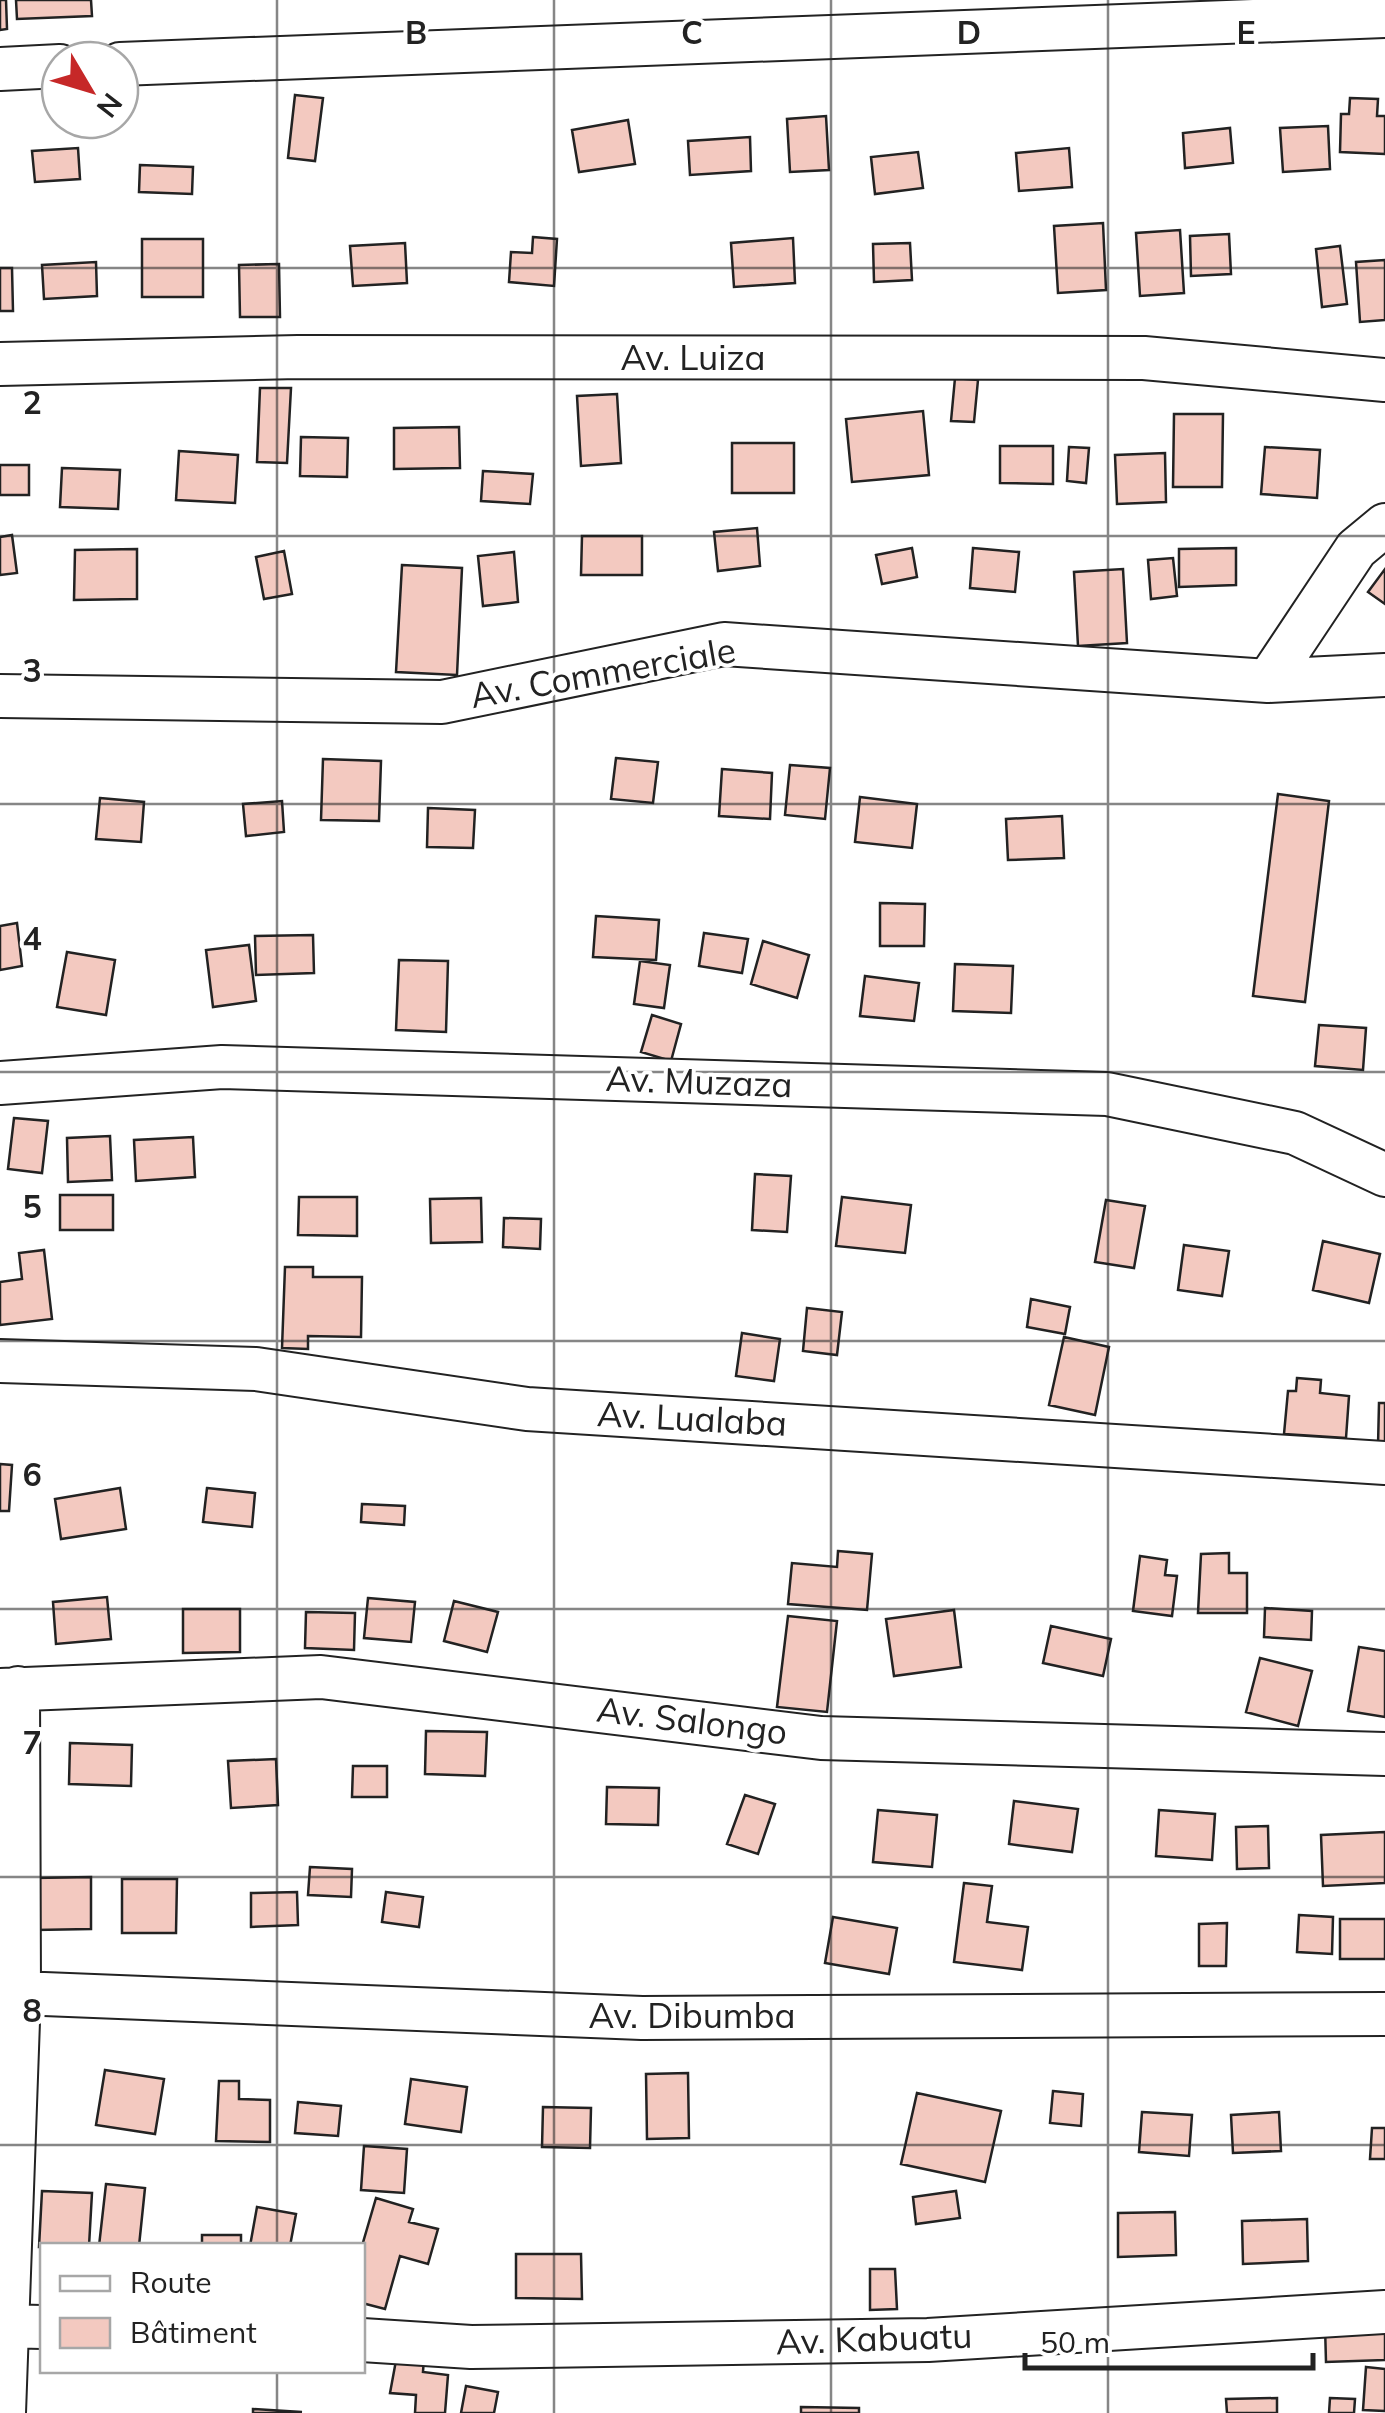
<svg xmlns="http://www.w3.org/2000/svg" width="1385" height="2413" font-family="Mulish,sans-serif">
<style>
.building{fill:#f3c9c0;stroke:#222;stroke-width:2.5}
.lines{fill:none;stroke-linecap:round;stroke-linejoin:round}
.minor-casing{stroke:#222;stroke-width:46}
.minor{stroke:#fff;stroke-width:42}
.grid{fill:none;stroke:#222;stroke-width:2.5;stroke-opacity:0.55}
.labels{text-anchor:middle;stroke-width:8;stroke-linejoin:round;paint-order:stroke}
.street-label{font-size:35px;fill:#222;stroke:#fff}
.grid-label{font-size:32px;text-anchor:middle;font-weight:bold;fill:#222;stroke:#fff;stroke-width:8;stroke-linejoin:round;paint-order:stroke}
</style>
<rect width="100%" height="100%" fill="#fff"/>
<!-- building -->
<path class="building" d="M0,0H6L7,29L0,30Z
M16,0H91L92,16L17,19Z
M295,95L323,98L315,161L288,158Z
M1350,98L1378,99L1377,116H1385V154L1340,152L1341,114H1349Z
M826,116L829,170L790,172L787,119Z
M628,120L635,164L579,172L572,130Z
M1328,126L1330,169L1283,172L1280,128Z
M1230,128L1233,163L1185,168L1183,133Z
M750,137L751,171L690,175L688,141Z
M78,148L80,179L35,182L32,151Z
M1069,148L1072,187L1019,191L1016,153Z
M918,152L923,188L875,194L871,157Z
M140,165L193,167L192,194L139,192Z
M1103,223L1106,290L1058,293L1054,226Z
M1180,230L1184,293L1140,296L1136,233Z
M1229,234L1231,274L1191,276L1190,236Z
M533,237L557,239L554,286L509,282L511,252L532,253Z
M793,238L795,283L734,287L731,243Z
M142,239H203V297H142Z
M405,243L407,283L353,286L350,246Z
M910,243L912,280L874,282L873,244Z
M1340,246L1347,304L1322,307L1316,249Z
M1385,260V320L1360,322L1356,262Z
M96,262L97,296L44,299L42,265Z
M279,264L280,317H240L239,265Z
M0,268H12L13,311H0Z
M955,378L978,380L974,422L951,421Z
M260,388H291L287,463L257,462Z
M617,394L621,463L581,466L577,396Z
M923,411L929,475L852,482L846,419Z
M1174,414H1223L1222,487H1173Z
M459,427L460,468L394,469V428Z
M301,437L348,438L347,477L300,476Z
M732,443H794V493H732Z
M1000,446H1053V484L1000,483Z
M1069,447L1089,448L1086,483L1067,481Z
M1265,447L1320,450L1317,498L1261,494Z
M179,451L238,455L235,503L176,500Z
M1165,453L1166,502L1117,504L1115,455Z
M0,465H29V495H0Z
M62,468L120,470L118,509L60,507Z
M483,471L533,474L530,504L481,501Z
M757,528L760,566L718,571L714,532Z
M12,535L17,573L0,575V537Z
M582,536H642V575H581Z
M912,548L917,577L882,584L876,555Z
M973,548L1019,552L1015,592L970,588Z
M1236,548V585L1179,587V549Z
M137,549V599L74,600L75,550Z
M284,551L292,594L264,599L256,557Z
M514,552L518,602L483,606L478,556Z
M1173,558L1177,596L1151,599L1148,560Z
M402,565L462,568L457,675L396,672Z
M1123,569L1127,643L1078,646L1074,572Z
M1385,569V604L1368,592Z
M616,758L658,762L653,803L611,799Z
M323,759L381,761L379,821L321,820Z
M790,765L830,768L825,819L785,815Z
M722,769L772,773L770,819L719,816Z
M1278,794L1329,801L1305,1002L1253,996Z
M860,797L917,804L912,848L855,842Z
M100,798L144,802L141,842L96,839Z
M282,801L284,832L246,836L243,804Z
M428,808L475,810L473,848L427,847Z
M1062,816L1064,858L1008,860L1006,819Z
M880,903L925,904L924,946H880Z
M596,916L659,920L656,960L593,957Z
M17,923L22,966L0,970V926Z
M704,933L748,939L742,973L699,966Z
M313,935L314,973L256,975L255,936Z
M763,941L809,955L797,998L751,984Z
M249,945L256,1001L213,1007L206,950Z
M67,952L115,960L106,1015L57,1007Z
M399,960L448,961L446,1032L396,1030Z
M640,961L670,965L664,1008L634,1004Z
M955,964L1013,966L1011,1013L953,1011Z
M865,976L919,983L914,1021L860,1016Z
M652,1015L681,1024L671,1061L641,1052Z
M1319,1025L1366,1028L1363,1070L1315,1066Z
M14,1118L48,1121L42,1173L8,1169Z
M110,1136L112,1180L68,1182L67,1138Z
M193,1137L195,1177L136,1181L134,1140Z
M755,1174L791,1176L787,1232L752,1230Z
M60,1195H113V1230H60Z
M299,1197H357V1236L298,1235Z
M842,1197L911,1205L905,1253L836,1246Z
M481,1198L482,1242L431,1243L430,1199Z
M1106,1200L1145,1206L1134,1268L1095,1262Z
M504,1218L541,1219L540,1249L503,1247Z
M1323,1241L1380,1254L1369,1303L1313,1290Z
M1184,1245L1229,1251L1222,1296L1178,1290Z
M44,1250L52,1319L0,1325V1282L22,1279L19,1253Z
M285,1267H313V1277H362L361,1337L308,1336V1349L282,1348Z
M1031,1299L1070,1307L1065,1334L1027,1327Z
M807,1308L842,1312L837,1355L803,1351Z
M742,1333L780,1339L774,1381L736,1376Z
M1064,1337L1109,1347L1095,1415L1049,1405Z
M1297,1378L1321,1380L1320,1393L1349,1396L1346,1438L1284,1434L1288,1391H1296Z
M1379,1403H1385V1447L1378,1446Z
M0,1464L12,1465L9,1511H0Z
M120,1488L126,1529L61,1539L55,1499Z
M207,1488L255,1493L252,1527L203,1522Z
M362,1504L405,1506L404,1525L361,1522Z
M838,1551L872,1554L867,1610L788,1604L792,1563L837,1567Z
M1229,1553V1573H1247V1613H1198L1201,1554Z
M1140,1556L1167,1560L1165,1575L1177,1576L1172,1616L1133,1611Z
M107,1597L111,1639L56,1644L53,1602Z
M368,1598L415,1602L411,1642L364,1638Z
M454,1601L498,1612L487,1652L444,1641Z
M1265,1608L1312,1611L1311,1640L1264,1637Z
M183,1609H240V1652L183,1653Z
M954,1610L961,1667L894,1676L886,1619Z
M306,1612L355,1613L354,1650L305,1648Z
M788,1616L837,1621L827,1712L777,1707Z
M1051,1626L1111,1639L1103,1676L1043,1663Z
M1359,1647L1385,1651V1717L1348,1711Z
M1260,1658L1312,1671L1298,1726L1246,1712Z
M426,1731L487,1732L485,1776L425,1774Z
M70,1743L132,1745L131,1786L69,1784Z
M276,1759L278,1805L231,1808L228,1761Z
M353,1766H387V1797H352Z
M607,1787L659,1788L658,1825L606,1824Z
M745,1795L775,1804L758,1854L727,1844Z
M1014,1801L1078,1809L1072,1852L1009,1844Z
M878,1810L937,1815L932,1867L873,1862Z
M1159,1810L1215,1814L1212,1860L1156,1856Z
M1268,1826L1269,1868L1237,1869L1236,1827Z
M1385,1832V1883L1323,1886L1321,1835Z
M310,1867L352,1869L351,1897L308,1895Z
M91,1877V1929L35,1930L34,1878Z
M122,1879H177L176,1933H122Z
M964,1883L992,1886L987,1922L1028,1927L1022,1970L954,1962Z
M297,1892L298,1925L251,1927V1893Z
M386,1892L423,1897L419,1927L382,1922Z
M1299,1915L1333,1917L1332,1954L1297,1952Z
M833,1917L897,1928L889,1974L825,1963Z
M1340,1919H1385V1959H1340Z
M1227,1923L1226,1966H1199V1924Z
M105,2070L164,2079L155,2134L96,2125Z
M688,2073L689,2138L647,2139L646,2074Z
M411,2079L467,2087L461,2132L405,2124Z
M219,2081H239V2099L270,2100V2142L216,2141Z
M1053,2091L1083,2094L1081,2126L1050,2123Z
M917,2093L1001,2111L985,2182L901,2164Z
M298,2102L341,2106L338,2136L295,2133Z
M543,2107L591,2108L590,2148L542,2147Z
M1142,2112L1192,2115L1189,2156L1139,2152Z
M1279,2112L1281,2151L1233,2153L1231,2115Z
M1372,2128H1385V2159H1370Z
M364,2146L407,2149L404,2193L361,2190Z
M106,2184L145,2188L139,2246H99Z
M42,2191L92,2193L89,2246L39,2247Z
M956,2191L960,2218L916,2224L913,2197Z
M376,2198L413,2209L409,2222L438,2229L428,2264L400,2256L385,2309L362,2303V2246Z
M257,2207L296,2214L290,2246H250Z
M1175,2212L1176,2255L1118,2257V2213Z
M1307,2219L1308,2261L1243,2264L1242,2221Z
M202,2235H241V2246H202Z
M516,2254H581L582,2299L516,2298Z
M870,2269H895L897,2309L870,2310Z
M1385,2324V2360L1326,2362L1325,2326Z
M397,2355L424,2358L423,2372L448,2375L445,2413H415L416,2395L390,2393Z
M1366,2367L1385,2369V2411L1363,2410Z
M466,2386L498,2392L494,2413H461Z
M1277,2398V2413H1227L1226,2399Z
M1330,2398L1355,2399L1354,2413H1329Z
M801,2407L859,2408V2413H801Z
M253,2409L302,2412L253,2413Z"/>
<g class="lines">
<defs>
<path id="minor" d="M120,64L1385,16
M0,69L60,66
M0,364L298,357L1144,358L1385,380
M1268,681L1356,549L1385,525
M0,696L442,702L724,644L1268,681L1385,675
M0,1083L222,1067L1107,1094L1295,1133L1385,1175
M0,1361L256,1369L527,1409L1385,1463
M0,1690L321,1677L821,1738L1385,1754
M0,1999L19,1993L642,2018L1385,2014
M0,2326L42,2327
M362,2340L471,2347L928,2340L1385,2312
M4,2413L19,1993L18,1688"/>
</defs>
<!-- minor casing -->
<use href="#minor" class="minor-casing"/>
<!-- minor -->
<use href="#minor" class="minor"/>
</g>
<!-- grid -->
<path class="grid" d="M277,0V2246M554,0V2413M831,0V2413M1108,0V2413M0,268H1385M0,536H1385M0,804H1385M0,1072H1385M0,1341H1385M0,1609H1385M0,1877H1385M0,2145H1385M277,2370V2413"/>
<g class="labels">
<!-- street labels -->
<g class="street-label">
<text x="693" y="370">Av. Luiza</text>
<text transform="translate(603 673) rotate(-10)" y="12">Av. Commerciale</text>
<text transform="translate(699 1082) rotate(2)" y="12">Av. Muzaza</text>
<text transform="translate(692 1419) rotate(3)" y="12">Av. Lualaba</text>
<text transform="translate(692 1721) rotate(7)" y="12">Av. Salongo</text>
<text x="692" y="2028">Av. Dibumba</text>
<text transform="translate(874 2339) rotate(-2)" y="12">Av. Kabuatu</text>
</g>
</g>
<g class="grid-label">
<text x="416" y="44">B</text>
<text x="692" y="44">C</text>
<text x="969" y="44">D</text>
<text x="1246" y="44">E</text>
<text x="32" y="414">2</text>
<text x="32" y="682">3</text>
<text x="32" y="950">4</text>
<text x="32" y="1218">5</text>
<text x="32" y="1486">6</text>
<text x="32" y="1754">7</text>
<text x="32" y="2022">8</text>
</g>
<!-- legend -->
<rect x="40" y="2243" width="325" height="130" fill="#ffffff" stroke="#a7a7a7" stroke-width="2.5"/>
<rect x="60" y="2276" width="50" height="15" fill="#ffffff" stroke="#a7a7a7" stroke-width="2.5"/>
<text x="130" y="2293" font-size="30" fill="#222222">Route</text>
<rect x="60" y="2318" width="50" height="30" fill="#f3c9c0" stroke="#a7a7a7" stroke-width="2.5"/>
<text x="130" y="2343" font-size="30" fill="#222222">Bâtiment</text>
<!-- north arrow -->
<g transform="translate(90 90) rotate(128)"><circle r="48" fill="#ffffff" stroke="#a7a7a7" stroke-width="2.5"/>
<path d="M0-8L18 38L0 25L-18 38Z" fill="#c62828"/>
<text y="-15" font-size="28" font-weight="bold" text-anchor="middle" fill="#222222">N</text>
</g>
<!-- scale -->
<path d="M1025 2353v15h288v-15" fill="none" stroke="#222222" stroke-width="5"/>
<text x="1040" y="2353" font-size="30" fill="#222222" stroke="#ffffff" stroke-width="8" paint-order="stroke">50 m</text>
</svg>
